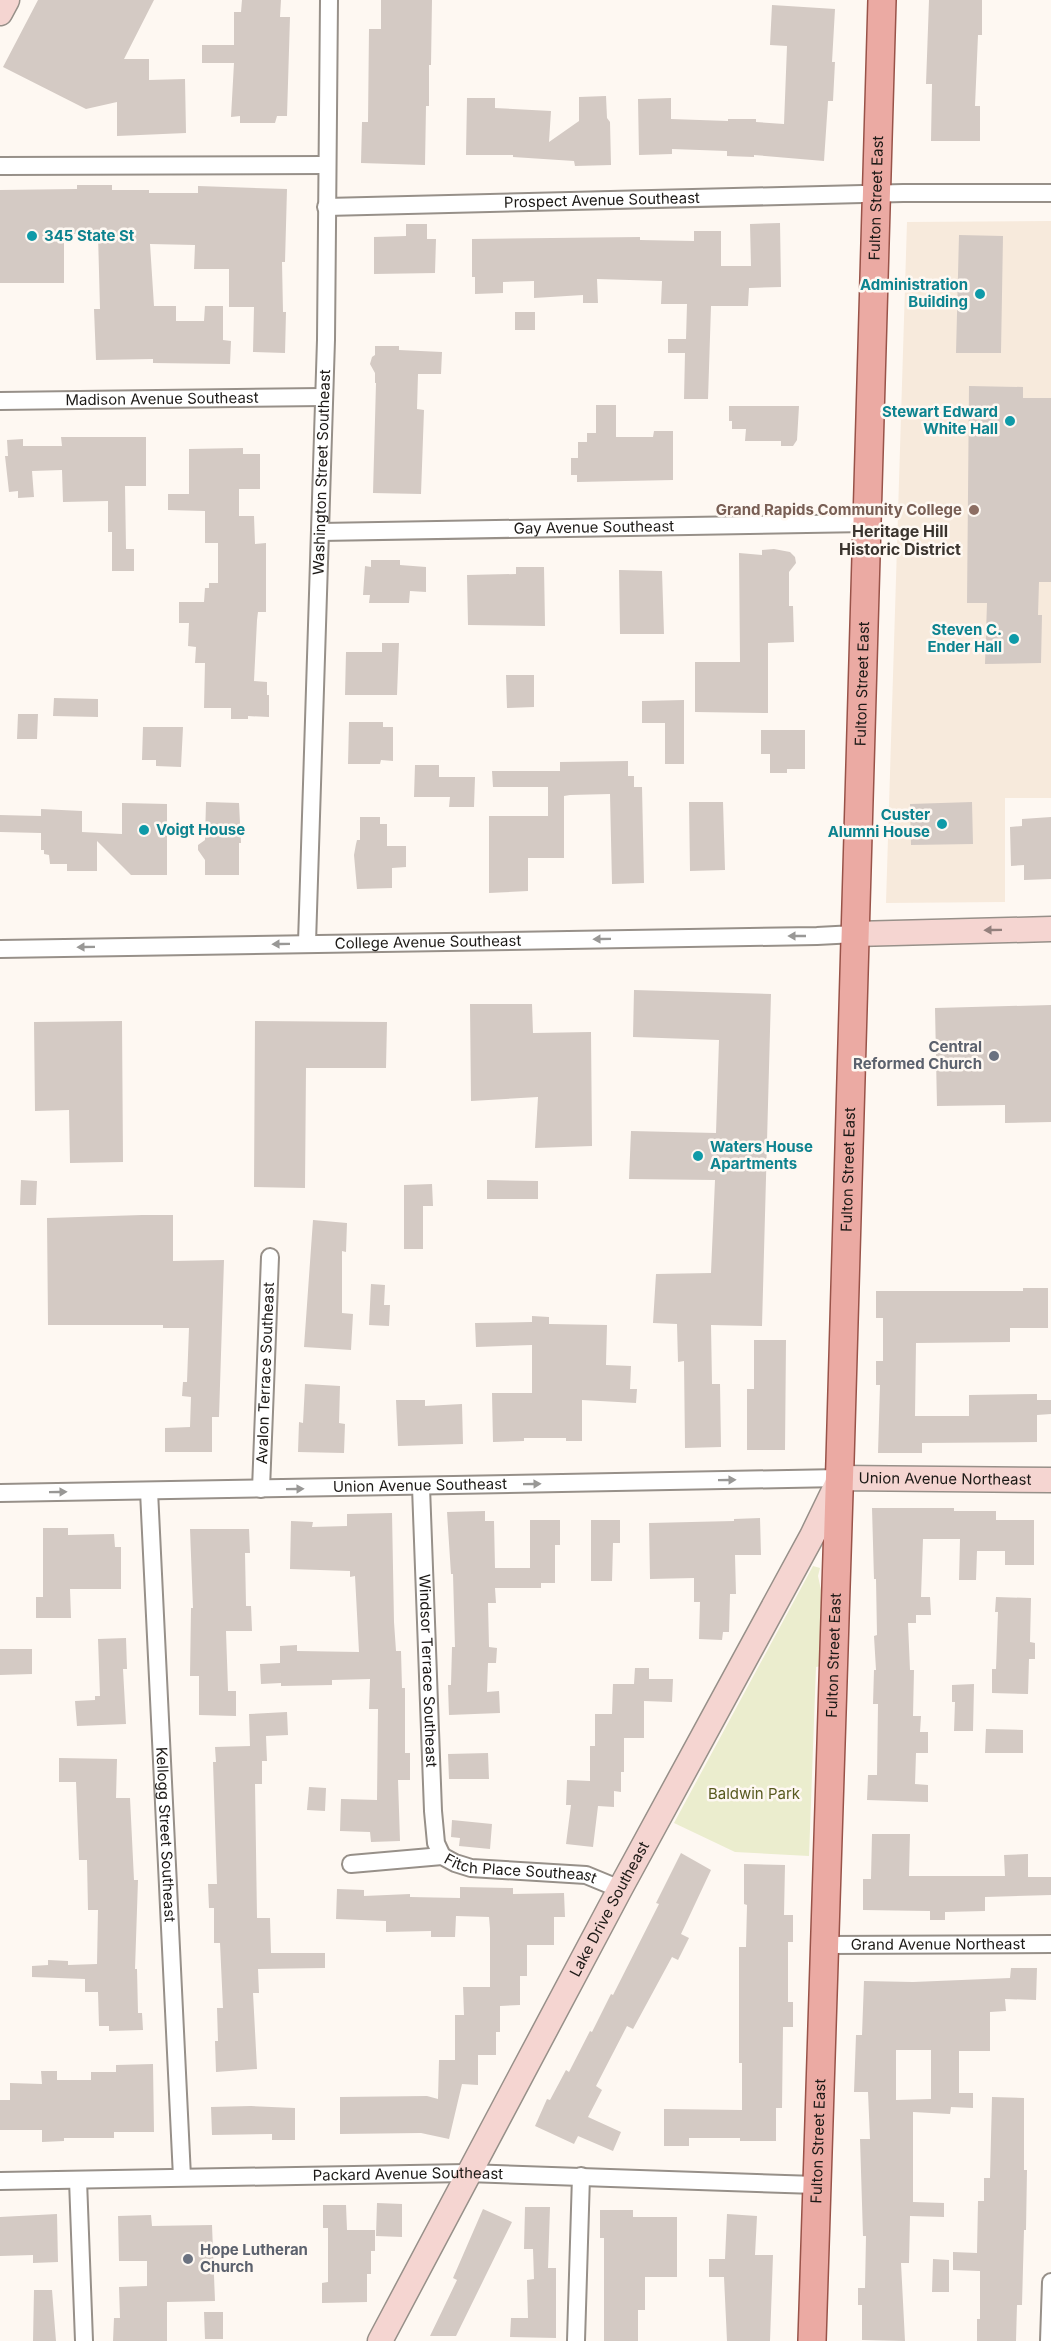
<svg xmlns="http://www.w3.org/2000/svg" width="1051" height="2341" font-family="Inter,sans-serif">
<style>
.built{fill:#f7eadc}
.green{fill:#ebedce}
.building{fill:#d4cac4;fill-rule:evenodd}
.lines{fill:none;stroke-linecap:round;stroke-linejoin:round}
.street-casing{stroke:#979089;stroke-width:20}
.secondary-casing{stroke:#979089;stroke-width:27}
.primary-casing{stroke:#995349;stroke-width:30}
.street{stroke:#fff;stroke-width:16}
.secondary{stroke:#f5d5d1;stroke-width:24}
.primary{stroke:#ebaaa3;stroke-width:27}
.oneway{fill:#93807d}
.oneway2{fill:#999896}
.culture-dot{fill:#0f9aa8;stroke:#fef8f2;stroke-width:2}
.education-dot{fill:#8d6e63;stroke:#fef8f2;stroke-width:2}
.worship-dot{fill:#6b7280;stroke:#fef8f2;stroke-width:2}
.labels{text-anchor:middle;stroke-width:5;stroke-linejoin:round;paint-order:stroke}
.street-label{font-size:15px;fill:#1c1916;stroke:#fef8f2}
.culture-label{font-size:15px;font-weight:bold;fill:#0d838f;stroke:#fef8f2;text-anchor:end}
.education-label{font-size:15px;font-weight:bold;fill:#785e54;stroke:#fef8f2;text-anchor:end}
.worship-label{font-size:15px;font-weight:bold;fill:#5b616d;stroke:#fef8f2;text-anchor:end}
.park-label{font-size:15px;fill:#585a1f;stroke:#fef8f2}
.neighbourhood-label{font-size:16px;font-weight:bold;fill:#3a342e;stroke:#fef8f2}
</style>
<rect width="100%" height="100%" fill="#fef8f2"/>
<!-- built -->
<path class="built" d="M1051,221V798H1005V902L886,903L907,222Z"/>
<!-- green -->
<path class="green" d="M813,1566L820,1568L818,1576L824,1604L822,1666L816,1667L809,1856L735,1852L674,1823Z"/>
<!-- building -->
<path class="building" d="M38,0H154L124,59H149V80L185,79L186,133L117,136V102L86,109L3,67Z
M242,0H281L280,17H290L287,116H277L275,123H240V116L231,117L234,63H202V45H234V12H241Z
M381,0H432L431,65H429V106H426L425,165L361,163L362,122H368L369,29H381Z
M929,0H982V35H978L975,106H980V141H931L932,84H926Z
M772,5L835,9L832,62H835L833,101H828L824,161L754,155V157L727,156V151L672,149V154L639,155L638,99L671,98V119L728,121V119H756V122L784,124L787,46L770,45Z
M606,96L607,118L610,122L611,165L575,166L574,161L513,157V155H466L467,98H495V108L551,111L549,142L579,121V97Z
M77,185H112V190H149V193H198V186L287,189L285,262H282L283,312H286L285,353L253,352L254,307H229V269H194L195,245L150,244L154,306H176V321H204L205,306H223V340L231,341L230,364L153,363V359L96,360L94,309H100L98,234H64V283H0V190L77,189Z
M780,223L781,287L749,288L748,306H711L708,399H684L685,353H668V339H686L687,304H661L662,281L597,279L598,303H583V295L534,298V281L503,282V293L475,294V277H472V239L640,237V240L694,241V231H721V266H751L750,224Z
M406,224H427V239H436L435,273L374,274V237L406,236Z
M959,235L1003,236L1001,353H956Z
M515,312H535V330H515Z
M375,346H399V350L442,352L441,374H418L417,409L424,410L421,494L373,493L376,383H375V373L370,364L372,357L375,355Z
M969,386L1023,387V398H1051V582H1039L1038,615H1042L1041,663L985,664L987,603H967Z
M596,405H616V437H653L654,431H673V480L577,482V475H571V458H578V442H587V433H596Z
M729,406H799L797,440L793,446H781V441H745L746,429H732V421H729Z
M61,437H146V486H125L126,549H134V571H112V532H108V501L63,502L62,470L32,471L34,497L18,498V491L9,492L5,456H8L7,440L23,439V446H62Z
M243,448V454H260V489H239V516H254L255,544L266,543V612H258L257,620L254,681L267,682V695H269V717L248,716V719H231V708H204L205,663H195L196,647L188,646L189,623H179V602H204L205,588H209V583H218V543H205V511L168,510V494H189V449Z
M774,549L790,552L795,557L796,563L789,572V606H793L794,642L768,643V713L695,712V662H740L739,553L762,555V550Z
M371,560H400V565L426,567V592L410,591L409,603H369L370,595H363L365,566L371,567Z
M516,567H544L545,626L468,625L467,575L516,574Z
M619,570L662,571L664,634H620Z
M382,643H399L397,695H345L346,652H382Z
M506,675H534V707L507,708Z
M54,698L98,699V717L53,716Z
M684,700V764H665V723H642V701Z
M18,714H38L37,739H17Z
M349,722H383V727H393V761L381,760L380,764H348Z
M143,727H183L181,767L156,766V760H142Z
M761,730H805V769H787V773H770V754H761Z
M628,761V776H634V787H642L644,883L612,884L610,794L570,795L564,796V858H528V891L489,893V816H548V787H493L492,771H560V762Z
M415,765H439V777H475L474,807H449L450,797H414Z
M206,802L239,803L241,843H239V875H205V860L198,850V845L205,840Z
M689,802H723L725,870L690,871Z
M972,802L973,844L911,845L910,804Z
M122,803L167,804V875H131L97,841V871H67V864H50L49,855L44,854V850H41V833L0,832V815L41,816V809L82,811V832L122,834Z
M360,817H380V824H387V846H406V867L392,868V888L357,889L354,855L356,844L357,840H360Z
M1051,817V879L1024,880V865L1011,866L1010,827L1022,826V819Z
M634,990L771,994L762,1326L711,1325L712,1384H720L721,1447L685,1448L684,1361L678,1362L677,1324L653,1323L656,1274L711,1273L715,1180L629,1179L631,1131L716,1133L719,1040L633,1037Z
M470,1004H532L533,1033L591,1032L592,1146L535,1148L538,1097L471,1101Z
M1051,1005V1122L1005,1123V1105L937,1106L935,1008Z
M122,1021L123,1162L70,1163L69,1110L35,1111L34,1022Z
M255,1021L387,1022L386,1068H306L305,1188L254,1187Z
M21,1180L37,1181L36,1205H20Z
M487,1180L538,1181V1199H487Z
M432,1184L433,1206H423V1249H404V1185Z
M142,1215H173V1261L224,1260L219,1417H212V1452H165V1428L190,1427L191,1397L182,1396L183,1382H187L189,1328H163V1325H48L47,1218Z
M313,1220L347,1223L346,1252L342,1251V1313L353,1314L351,1350L304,1347Z
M371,1284L385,1285L384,1305H390L389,1326L369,1325Z
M1023,1288H1048V1328H1010V1342L916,1343L915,1416H969V1395L1037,1394V1400H1051V1414L1037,1415V1442L922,1443V1453H878L880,1385H876V1361H883V1318H876V1291H1023Z
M532,1316L549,1317V1324L607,1325L606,1365L631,1366L630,1389H637L636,1403L582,1400V1441H566V1438H524V1441L493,1442L492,1393H532V1345L476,1347L475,1323L532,1322Z
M754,1340H786L785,1450H747V1389H754Z
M305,1384L340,1386L339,1423L345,1424L344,1453L298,1452L299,1422L303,1423Z
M396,1400H425V1406L462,1404L463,1444L398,1446Z
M872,1508H954V1511H996V1520H1034V1565H1005V1551H977L976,1580H959L960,1539H923L921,1597H930L931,1615H916V1623H908L910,1670H914L913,1716H921L920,1732H928V1753H916L915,1784L928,1785V1802L867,1800L868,1775H877L878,1704H873L874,1670H876L874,1636L877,1635L876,1579H874Z
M485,1511V1521H494L495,1568H530V1520H560V1545H555V1583H541V1588H495L496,1603H488L489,1647L497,1648L496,1663H488L487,1692L499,1691L500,1713L449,1715L448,1685H451L452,1647H455L453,1574H451L447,1512Z
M392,1513L394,1622L396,1651H401L402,1688H405V1753H410V1780H398L400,1841L371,1842L370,1832L340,1831L341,1799L377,1800L378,1709H369L370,1679L332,1680V1685L281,1686V1683L261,1684L260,1664L280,1663V1646L297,1645V1651L359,1652L355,1576L350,1577V1571L290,1569L291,1521L313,1522L312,1527L347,1526V1514Z
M760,1518L761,1555H735L736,1594H730L729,1632H723L722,1640L699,1639L700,1602H694V1578L650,1579L649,1523L734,1521V1519Z
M591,1520H620V1543H613L612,1581H591Z
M43,1528H68V1535L114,1534L115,1547H121V1589H70L71,1618H36V1597H43Z
M190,1529H249L250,1553H245L246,1606H251L252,1631H226L228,1691H236V1716L199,1715V1676H190L191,1608H193Z
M996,1597L1031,1598L1030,1642L1035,1643V1659H1029L1028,1694L992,1693V1669H996L998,1612H995Z
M126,1638L127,1669H123L126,1724L77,1726L75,1701L95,1700V1696H100L98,1639Z
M0,1649H32V1674L0,1675Z
M635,1668H649V1679H673L672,1702L644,1701V1738H624V1772H621V1792L614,1791V1807L598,1806L593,1847L566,1844L571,1805H566L567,1780L590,1781V1746H595V1714H612L613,1684H634Z
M974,1684L973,1731H954L955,1702H952V1685Z
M287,1712L288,1735L266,1736L267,1761H262V1784H255L257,1918H270L271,1953H325V1968L258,1969L259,1993H253L257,2069L216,2072L215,2041H218L217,2008H223L220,1943H214V1908H209L208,1884H217L213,1762H216L215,1747L250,1746L249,1714Z
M986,1729L1023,1730V1753H985Z
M488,1753L489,1779H449L448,1754Z
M59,1758L117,1759L116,1798H130L134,1880H138L135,1969H137L138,2013H142L143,2030L109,2031V2026H99L98,1992H85V1979L32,1977V1966L48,1965V1960L68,1961V1965L97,1964L98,1910H88L87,1860H79L76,1782H59Z
M309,1787L326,1788L325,1811L307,1810Z
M452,1820L492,1824L490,1849L459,1846L460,1838L451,1837Z
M872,1834H910L909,1876H1005L1004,1855L1028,1854V1877H1051V1895L985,1897V1911L945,1912V1920H930V1911L863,1910V1879H871Z
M681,1853L711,1870L681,1934L689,1938L678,1960L672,1957L633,2029L627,2026L596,2086L602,2090L588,2117L621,2132L613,2151L578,2136L574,2144L535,2126L547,2099L550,2100L566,2070L569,2072L590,2031L592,2032L611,1994L613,1995L659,1904L656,1903Z
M744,1864L785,1865L784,1915H793V1942H788V2002H793V2027H783L782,2108H776V2141H740V2138H689V2146H664V2109L742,2110V2063H739V1947H746L747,1905L744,1904Z
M460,1887L513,1888V1894L564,1893L565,1917H554V1945H527V1976H520V2005L500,2006V2032H496V2055H478V2085L462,2084L449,2139L421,2133L340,2134V2097L427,2096L438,2099L439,2060H455V2015H464L463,1987H490V1929L489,1917L456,1916L455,1937H431V1931L386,1932V1921L336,1919L337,1889L364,1890V1896L410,1894V1897L460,1898Z
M1011,1968H1037L1036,2000L1005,1999L1006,2011L990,2012V2051H959V2093H973V2108L951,2107L950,2114L913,2112V2202L944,2203V2217L910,2216L909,2263H901L905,2341L862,2340V2305H858V2288H865L866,2236H863L860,2139H870L868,2092H854L856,2035H862L864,1981L913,1982L1010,1978ZM896,2050H931V2099L896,2100Z
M153,2064L154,2132H114V2138H64V2141L42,2142V2130H0V2100H10V2083L42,2084L41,2071H57V2080H91V2072H116V2065Z
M992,2097L1024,2098V2170H1027L1026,2230H1024L1022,2305H1017L1016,2341H977V2319H980V2271L953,2270V2252L977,2253L978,2201H984V2178H990Z
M251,2106L295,2108V2140H272V2134L212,2135L211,2107Z
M377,2203L402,2204V2237L376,2236Z
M323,2205H346L347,2230H375V2251H371V2274H367V2302L322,2303V2283L328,2282V2228H323Z
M525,2207H550L548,2268H556V2338L510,2337L511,2318H528L527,2280L534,2279L533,2249H524Z
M483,2209L512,2222L456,2336H430L457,2280L453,2278Z
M600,2210H633V2217H677V2277H645V2310H638V2341H604V2238H600Z
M57,2214L58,2262L33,2263V2255L0,2256V2217Z
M727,2214L757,2216L755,2255H773L770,2341H727L724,2277H709V2259H725Z
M151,2215L152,2226L212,2225L215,2301L167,2302V2341H113L114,2318H120L119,2287L147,2286V2261H119L118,2216Z
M933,2259L949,2260V2292H932Z
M34,2290H52L56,2341H33Z
M204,2312H223V2339H205Z"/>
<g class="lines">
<defs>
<g id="street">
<path d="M0,166L326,165"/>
<path id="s1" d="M326,207L903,193H1051"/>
<path id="s2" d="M0,401L323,397"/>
<path id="s3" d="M320,532L867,523"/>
<path id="s4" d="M307,943L326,340L329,0"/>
<path id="s5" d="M0,949L817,936L855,934"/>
<path id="s6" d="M421,1487L433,1811L436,1843L442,1856"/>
<path id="s7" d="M261,1489L270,1257"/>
<path id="s8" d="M149,1491L182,2177"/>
<path id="s9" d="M0,1493L840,1478"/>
<path id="s10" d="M351,1864L442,1856L455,1863L471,1868L586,1875L620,1889"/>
<path id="s11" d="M824,1945L1051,1944"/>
<path d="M78,2180L84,2341"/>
<path id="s12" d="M0,2181L467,2173L816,2185"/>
<path d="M576,2341L581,2176"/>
<path d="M1049,2341L1051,2282"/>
</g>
<g id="secondary">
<path d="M0,13L7,0"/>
<path d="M855,934L1051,929"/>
<path id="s13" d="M380,2341L620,1889L812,1536L840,1478L1051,1480"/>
</g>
<g id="primary">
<path id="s14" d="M812,2341L840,1461L882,0"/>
</g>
</defs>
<!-- street casing -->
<use href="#street" class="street-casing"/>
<!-- secondary casing -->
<use href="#secondary" class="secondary-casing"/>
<!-- primary casing -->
<use href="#primary" class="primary-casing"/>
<!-- street -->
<use href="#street" class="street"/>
<!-- secondary -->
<use href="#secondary" class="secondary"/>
<!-- primary -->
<use href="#primary" class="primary"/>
</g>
<!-- one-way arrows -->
<defs><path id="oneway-solid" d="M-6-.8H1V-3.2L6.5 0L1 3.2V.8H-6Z" transform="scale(1.5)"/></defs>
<use class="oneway" href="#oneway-solid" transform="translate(993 930) rotate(179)"/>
<g class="oneway2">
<use href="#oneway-solid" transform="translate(797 936) rotate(180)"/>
<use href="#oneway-solid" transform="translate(602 939) rotate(179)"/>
<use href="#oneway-solid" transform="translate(281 944) rotate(179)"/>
<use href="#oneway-solid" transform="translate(86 947) rotate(179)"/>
<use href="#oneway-solid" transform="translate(727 1480) rotate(-1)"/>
<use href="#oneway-solid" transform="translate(532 1484) rotate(-1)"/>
<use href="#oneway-solid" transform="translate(295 1489) rotate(-1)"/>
<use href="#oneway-solid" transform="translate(58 1492) rotate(-1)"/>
</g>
<!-- markers -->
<g class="culture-dot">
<circle cx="32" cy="236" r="6"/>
<circle cx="980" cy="294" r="6"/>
<circle cx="1010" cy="421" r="6"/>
<circle cx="1014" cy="639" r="6"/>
<circle cx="942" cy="824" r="6"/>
<circle cx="144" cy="830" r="6"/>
<circle cx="698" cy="1156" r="6"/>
</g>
<circle class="education-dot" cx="974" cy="510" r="6"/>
<g class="worship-dot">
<circle cx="994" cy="1056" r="6"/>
<circle cx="188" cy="2259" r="6"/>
</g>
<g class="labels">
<!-- street labels -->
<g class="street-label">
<text dy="5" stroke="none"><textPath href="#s14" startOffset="2144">Fulton Street East</textPath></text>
<text dy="5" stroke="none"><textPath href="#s1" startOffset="276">Prospect Avenue Southeast</textPath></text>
<text dy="5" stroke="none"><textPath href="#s2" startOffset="162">Madison Avenue Southeast</textPath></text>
<text dy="5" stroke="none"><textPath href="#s4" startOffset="471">Washington Street Southeast</textPath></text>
<text dy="5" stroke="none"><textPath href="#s3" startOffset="274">Gay Avenue Southeast</textPath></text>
<text dy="5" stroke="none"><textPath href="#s14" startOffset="1658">Fulton Street East</textPath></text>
<text dy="5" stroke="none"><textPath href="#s5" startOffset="428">College Avenue Southeast</textPath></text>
<text dy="5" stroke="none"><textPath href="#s14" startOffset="1172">Fulton Street East</textPath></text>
<text dy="5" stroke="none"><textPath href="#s7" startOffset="116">Avalon Terrace Southeast</textPath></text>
<text dy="5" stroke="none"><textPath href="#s13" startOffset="1083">Union Avenue Northeast</textPath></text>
<text dy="5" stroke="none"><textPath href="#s9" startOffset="420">Union Avenue Southeast</textPath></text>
<text dy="5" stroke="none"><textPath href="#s14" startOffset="686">Fulton Street East</textPath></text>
<text dy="5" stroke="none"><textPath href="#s6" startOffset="184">Windsor Terrace Southeast</textPath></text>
<text dy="5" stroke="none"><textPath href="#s8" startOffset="344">Kellogg Street Southeast</textPath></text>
<text dy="5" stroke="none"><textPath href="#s10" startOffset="172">Fitch Place Southeast</textPath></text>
<text dy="5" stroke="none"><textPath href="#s13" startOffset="489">Lake Drive Southeast</textPath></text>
<text dy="5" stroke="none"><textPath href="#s11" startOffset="114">Grand Avenue Northeast</textPath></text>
<text dy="5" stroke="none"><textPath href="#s14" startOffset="200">Fulton Street East</textPath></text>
<text dy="5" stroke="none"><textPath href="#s12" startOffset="408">Packard Avenue Southeast</textPath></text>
</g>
<!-- culture labels -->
<g class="culture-label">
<text x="44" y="241" text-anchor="start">345 State St</text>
<text x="968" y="290">Administration<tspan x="968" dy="17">Building</tspan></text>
<text x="998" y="417">Stewart Edward<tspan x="998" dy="17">White Hall</tspan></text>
<text x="1002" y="635">Steven C.<tspan x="1002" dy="17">Ender Hall</tspan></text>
<text x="930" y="820">Custer<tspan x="930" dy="17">Alumni House</tspan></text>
<text x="156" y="835" text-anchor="start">Voigt House</text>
<text x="710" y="1152" text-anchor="start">Waters House<tspan x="710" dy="17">Apartments</tspan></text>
</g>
<!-- education labels -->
<g class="education-label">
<text x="962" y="515">Grand Rapids Community College</text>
</g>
<!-- worship labels -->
<g class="worship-label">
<text x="982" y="1052">Central<tspan x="982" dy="17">Reformed Church</tspan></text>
<text x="200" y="2255" text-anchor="start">Hope Lutheran<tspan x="200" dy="17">Church</tspan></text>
</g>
<!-- park labels -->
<g class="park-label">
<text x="754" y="1799">Baldwin Park</text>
</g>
<!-- neighbourhood labels -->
<g class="neighbourhood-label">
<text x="900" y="537">Heritage Hill<tspan x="900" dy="18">Historic District</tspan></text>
</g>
</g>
</svg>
